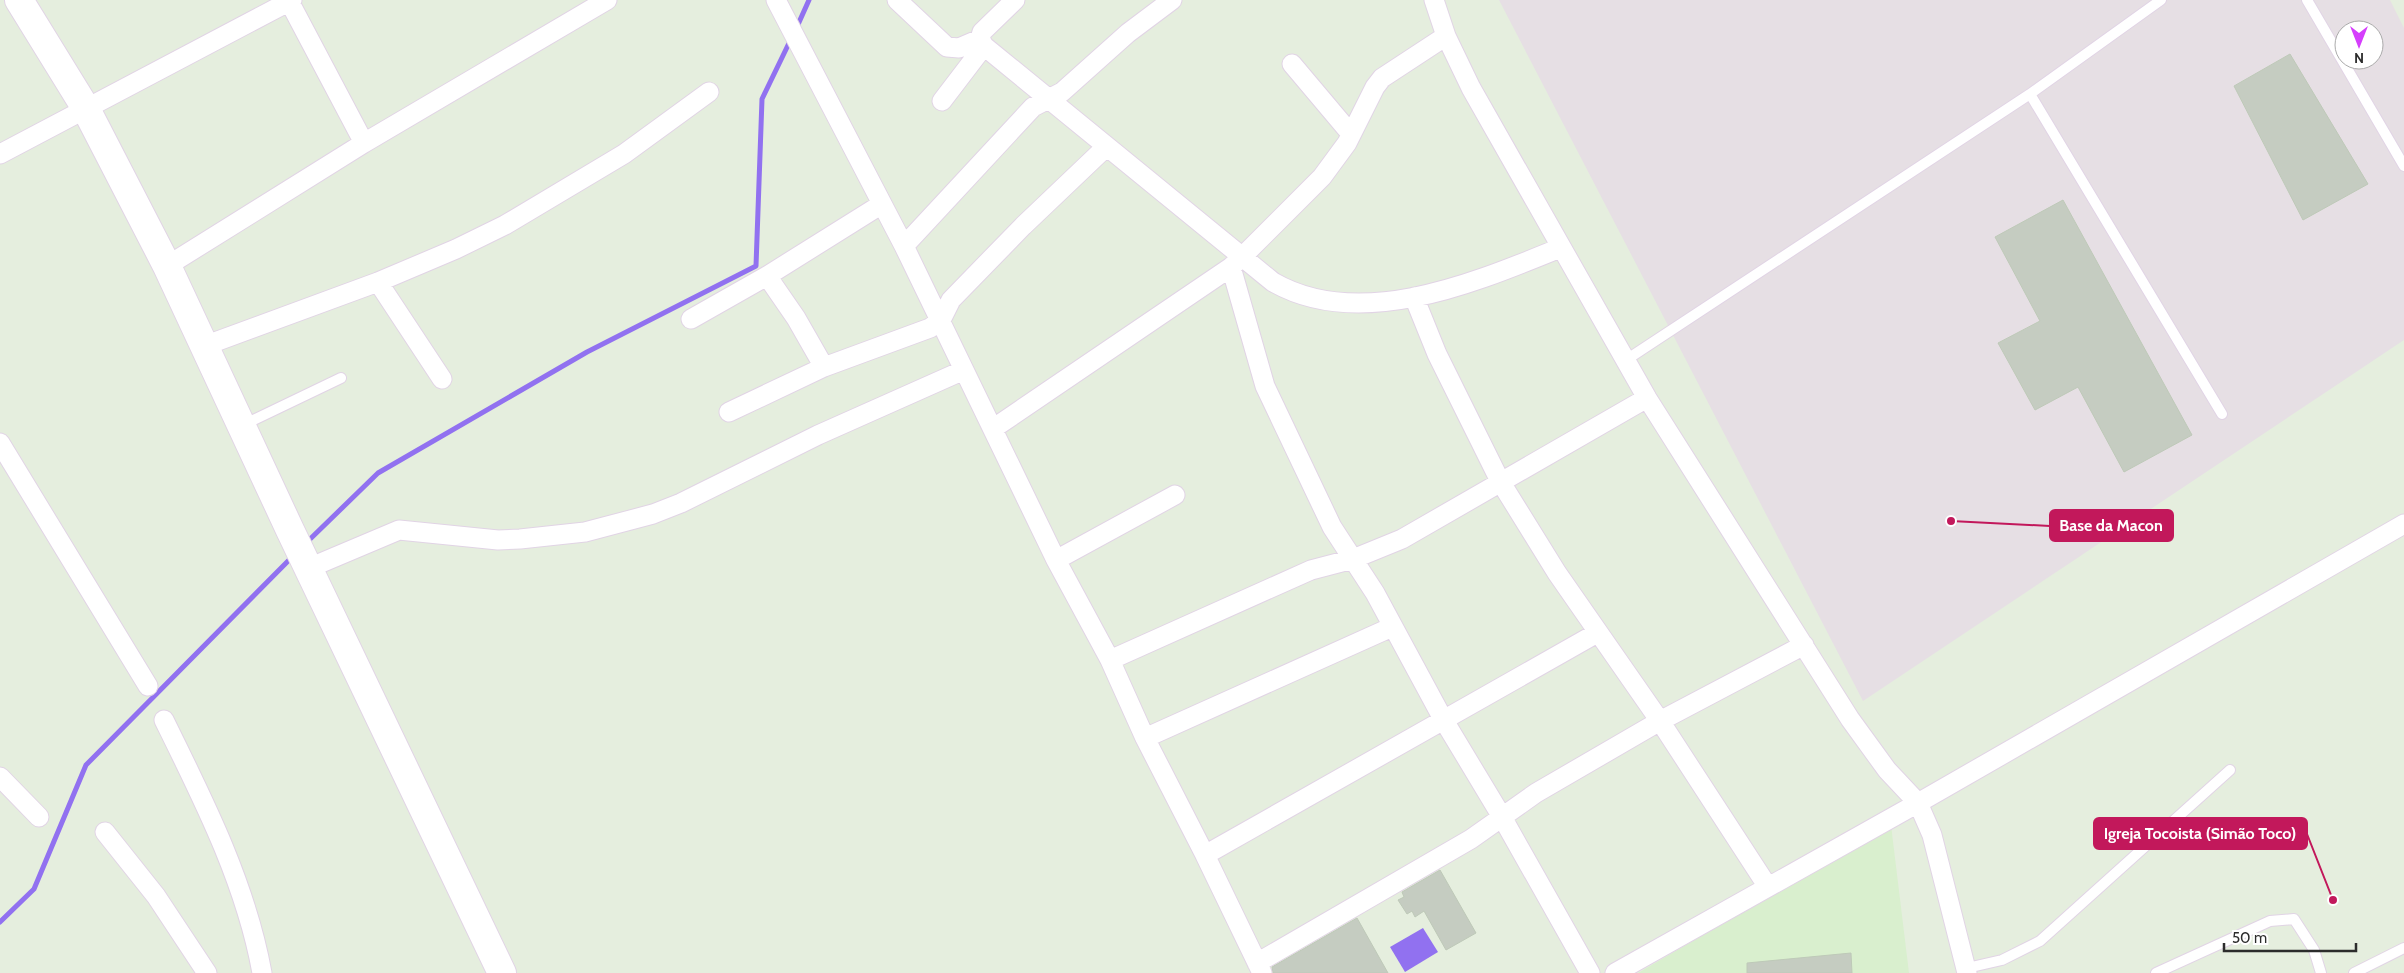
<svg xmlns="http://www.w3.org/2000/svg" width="2404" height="973" font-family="Cabin,sans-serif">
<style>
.industrial{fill:#e6dfe4;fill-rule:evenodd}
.education{fill:#d9efce}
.water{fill:#9171f0}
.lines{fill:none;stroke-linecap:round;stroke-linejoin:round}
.stream{stroke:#9171f0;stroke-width:5}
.building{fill:#c5ccc1;stroke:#bec9b8}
.lane-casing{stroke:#e1d4e5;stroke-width:12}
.street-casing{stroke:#e1d4e5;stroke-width:21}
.secondary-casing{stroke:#e1d4e5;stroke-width:30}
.lane{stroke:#fff;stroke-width:10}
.street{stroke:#fff;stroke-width:19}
.secondary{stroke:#fff;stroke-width:28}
.leader{fill:none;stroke:#c2185b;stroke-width:2}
.callout-dot{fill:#c2185b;stroke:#fff;stroke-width:2}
.callout{fill:#c2185b;stroke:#c2185b;stroke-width:2}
.callout-label{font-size:16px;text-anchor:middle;font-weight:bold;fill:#fff}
</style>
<rect width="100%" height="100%" fill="#e5eede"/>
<!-- industrial -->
<path class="industrial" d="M1499,0H2390L2404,28V340L1863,701ZM2344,30H2374V60H2344Z"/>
<!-- education -->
<path class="education" d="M1891,825L1909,973H1638Z"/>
<!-- water -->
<path class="water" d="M1423,928L1438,952L1405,972L1390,947Z"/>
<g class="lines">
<!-- stream -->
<path class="stream" d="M796,29L809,0
M305,544L378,473L587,352L756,266L762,99L791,39
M0,922L34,889L86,765L294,555"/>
</g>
<!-- building -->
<path class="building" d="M2290,54L2368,184L2303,220L2234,86Z
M2063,200L2192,435L2124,472L2078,387L2035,410L1998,343L2040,321L1995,237Z
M1440,870L1476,933L1446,950L1424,911L1415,917L1412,911L1407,914L1398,900L1404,897L1402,892Z
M1357,918L1388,973H1273L1272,967Z
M1851,953L1852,973H1747V963Z"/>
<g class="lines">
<defs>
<path id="lane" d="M2307,0L2404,166
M2030,94L2222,414
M1626,360L2030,94L2161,0
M243,425L341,378
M1967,968L2002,960L2040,941L2230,770
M2156,973L2270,921L2294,919L2314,950L2321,973
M2354,973L2404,948"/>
<path id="street" d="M776,0L904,246L1056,560L1110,660L1145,738L1205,855L1262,973
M897,0L947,47L959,48L980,39
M1015,0L982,32L980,39L984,46L1273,282C1360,332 1476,282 1560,248
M1434,0L1446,36L1471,88L1647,398L1850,719L1887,770L1918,803L1932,835L1967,973
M289,1L364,143
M1292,64L1351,134
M942,101L984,46
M0,154L292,0
M904,246L1033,107L1062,92L1128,33L1172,0
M167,266L364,143L607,0
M1231,267L1265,386L1332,527L1375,593L1443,719L1502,817L1590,973
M767,276L796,318L824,367
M378,282L442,379
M1414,297L1437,354L1500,481L1557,573L1660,721L1768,887
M691,319L767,276L882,204
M204,346L378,282L456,249L505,225L624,154L709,92
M729,412L824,367L930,328L941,320L951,300L1023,226L1106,147
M994,428L1231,267L1242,257L1322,177L1347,143L1375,87L1382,78L1446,36
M0,443L148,686
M1056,560L1175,495
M309,568L399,530L498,540L520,539L585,532L653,514L681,503L818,435L964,370
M1110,660L1311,570L1353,559L1402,539L1647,398
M164,720C204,801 246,884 262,973
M1145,738L1392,627
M0,777L39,817
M105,832L156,896L207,973
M1205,855L1597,633
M1257,963L1471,839L1536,793L1660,721L1804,645
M1615,973L1918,803L2404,524"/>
<path id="secondary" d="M19,0L85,107L167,266L290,530L502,973"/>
</defs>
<!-- lane casing -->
<use href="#lane" class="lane-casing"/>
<!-- street casing -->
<use href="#street" class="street-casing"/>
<!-- secondary casing -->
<use href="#secondary" class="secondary-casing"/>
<!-- lane -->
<use href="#lane" class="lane"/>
<!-- street -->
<use href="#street" class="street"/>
<!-- secondary -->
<use href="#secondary" class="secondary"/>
</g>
<!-- callouts -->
<path class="leader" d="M1951 521L2050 526M2333 900L2307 834"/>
<g class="callout-dot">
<circle cx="1951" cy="521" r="5"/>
<circle cx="2333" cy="900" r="5"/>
</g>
<g class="callout">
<rect x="2050" y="510" width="123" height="31" rx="5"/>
<rect x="2094" y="818" width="213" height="31" rx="5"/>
</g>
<g class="callout-label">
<text x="2111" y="531">Base da Macon</text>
<text x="2200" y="839">Igreja Tocoista (Simão Toco)</text>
</g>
<!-- north arrow -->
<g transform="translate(2359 45) rotate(180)"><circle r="24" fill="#ffffff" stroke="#ababab"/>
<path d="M0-4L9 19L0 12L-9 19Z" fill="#d53efc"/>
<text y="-8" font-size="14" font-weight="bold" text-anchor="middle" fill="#2c2c2c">N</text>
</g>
<!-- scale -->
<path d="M2224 943v8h132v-8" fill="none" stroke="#2c2c2c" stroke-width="2.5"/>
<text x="2232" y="943" font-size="15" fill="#2c2c2c" stroke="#ffffff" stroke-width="4" paint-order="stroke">50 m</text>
</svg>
